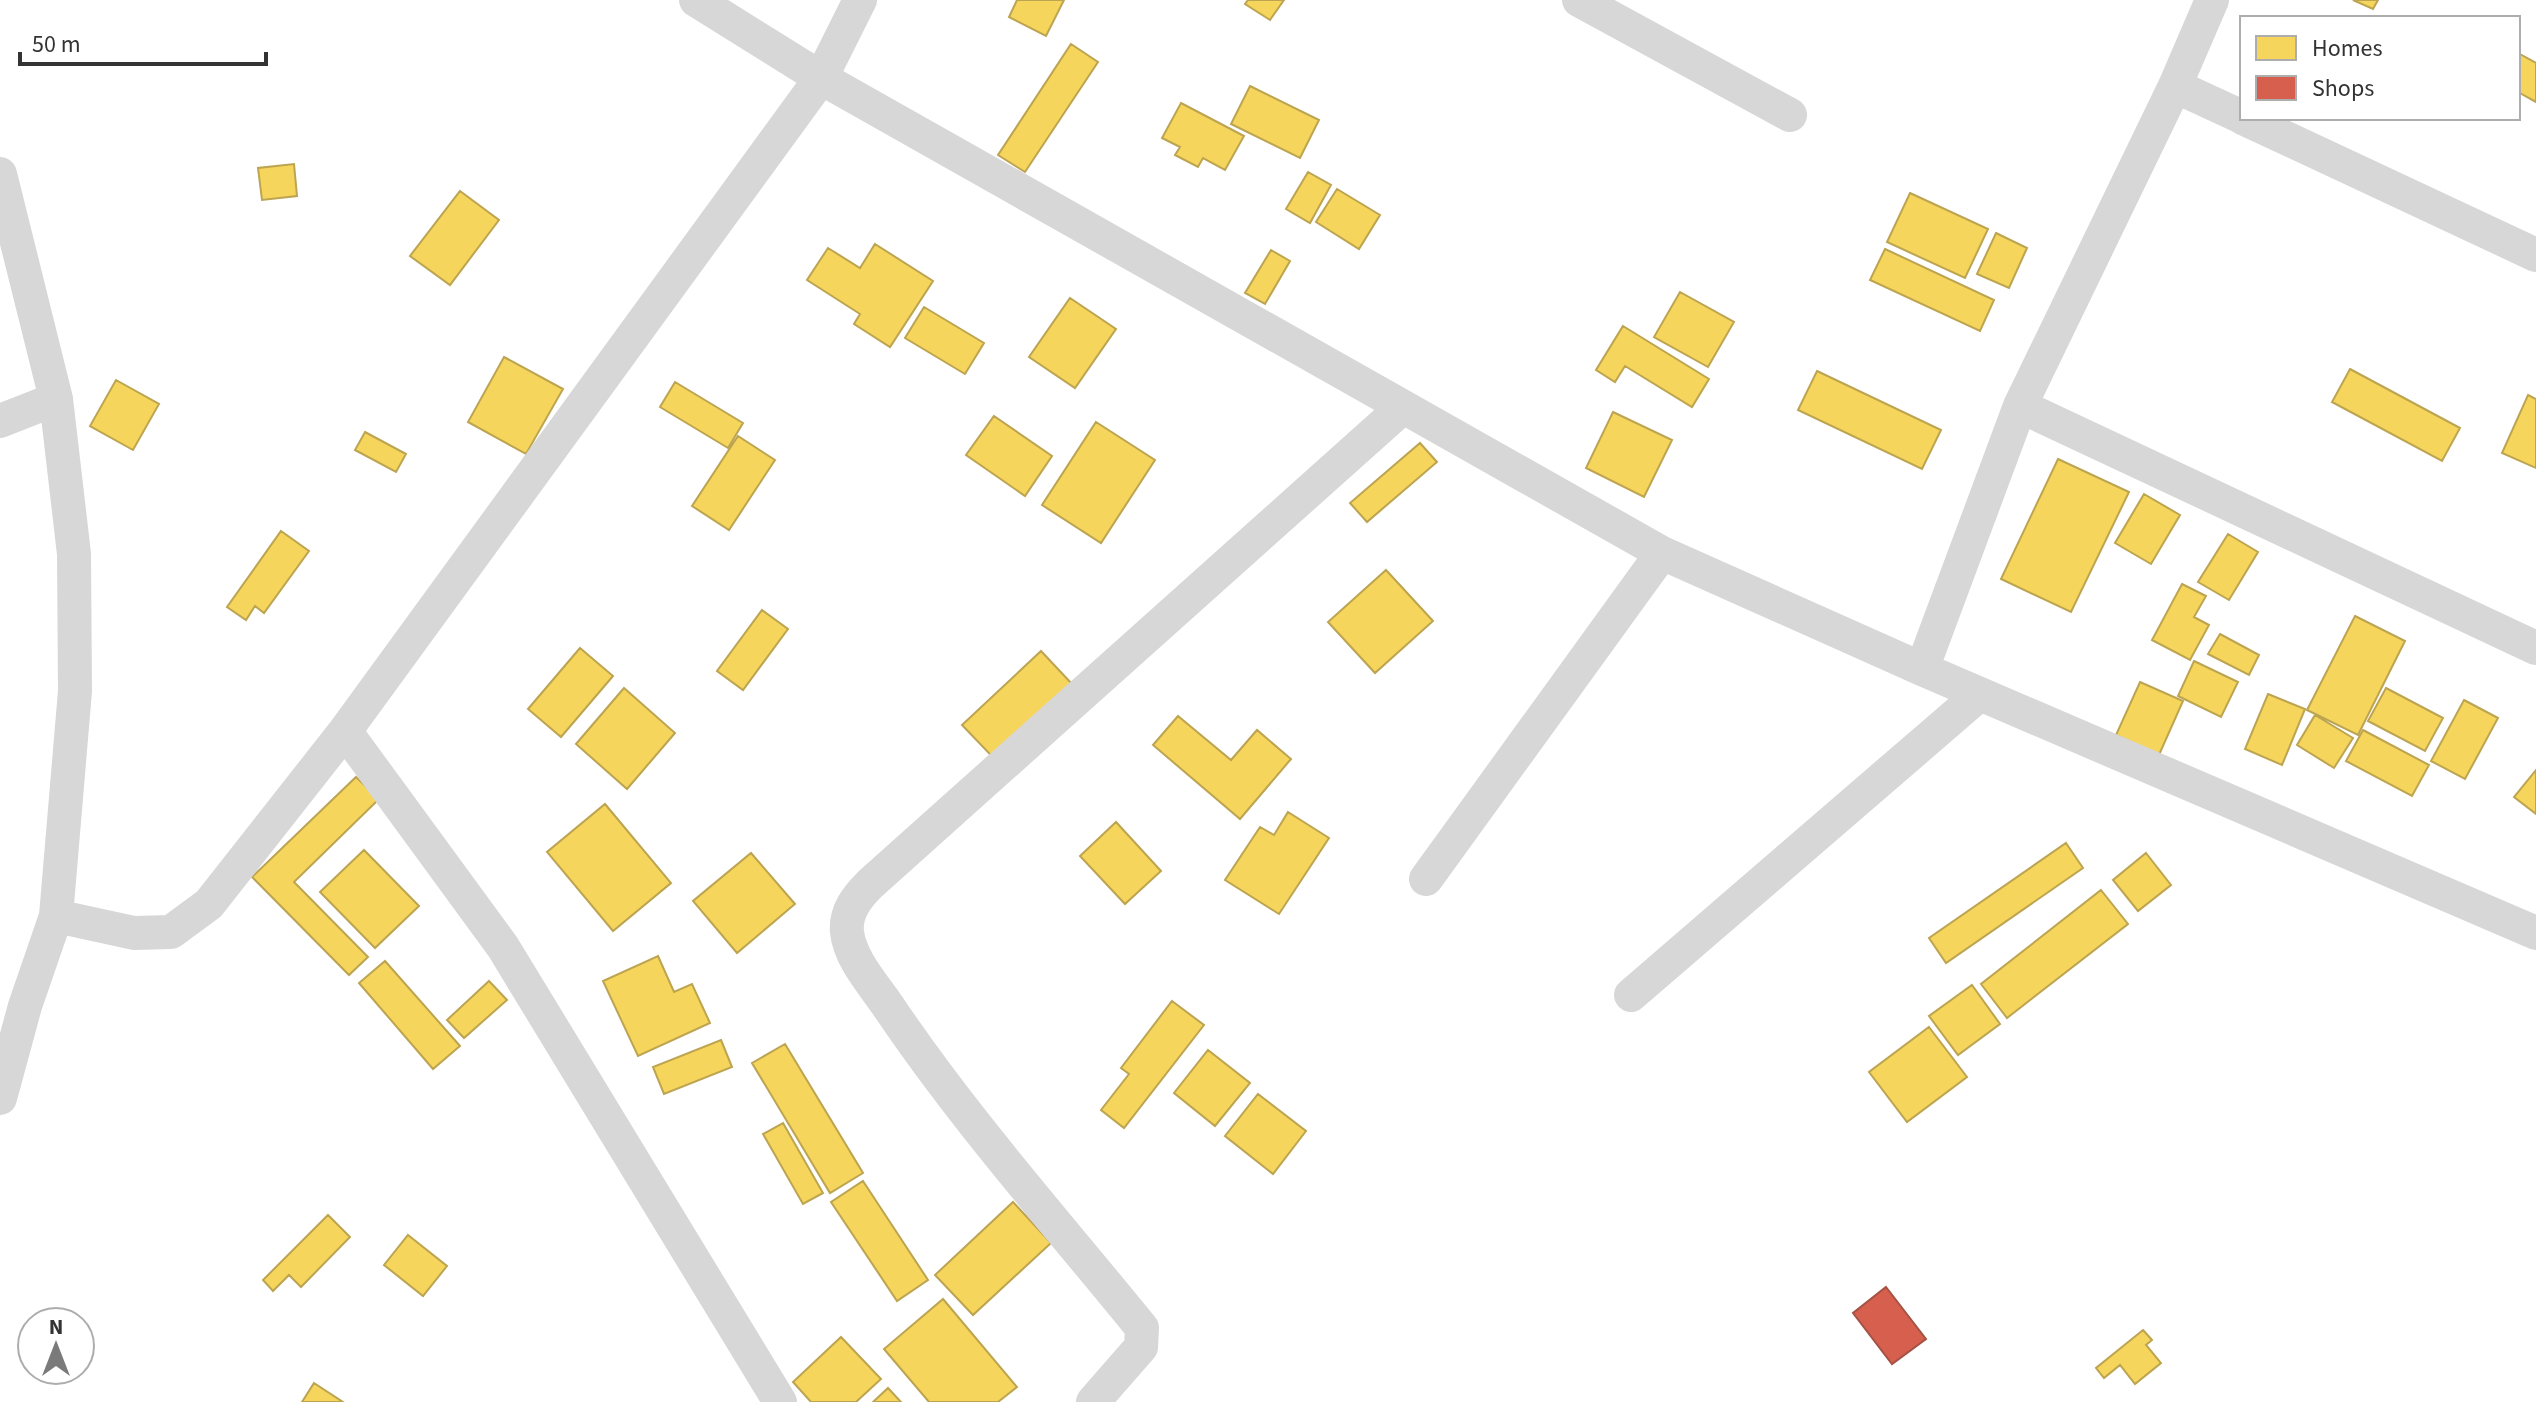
<svg xmlns="http://www.w3.org/2000/svg" width="2536" height="1402" font-family="'Source Sans 3',sans-serif">
<style>
.homes{fill:#f6d55c;stroke:#bca450;stroke-width:2}
.shops{fill:#d6604d;stroke:#a55245;stroke-width:2}
.lines{fill:none;stroke-linecap:round;stroke-linejoin:round}
.street{stroke:#d7d7d7;stroke-width:34}
</style>
<rect width="100%" height="100%" fill="#fff"/>
<!-- homes -->
<path class="homes" d="M1017,0H1064L1046,36L1009,17Z
M1248,0H1284L1270,20L1245,4Z
M2353,0H2378L2373,9Z
M1071,44L1098,62L1025,172L998,155Z
M2518,53L2536,63V102L2518,92Z
M1250,86L1319,120L1300,158L1231,124Z
M1181,103L1244,136L1225,170L1203,158L1198,167L1175,155L1180,147L1162,138Z
M294,164L297,196L262,200L258,168Z
M1308,172L1331,185L1310,223L1286,209Z
M1337,189L1380,215L1359,249L1316,222Z
M460,191L499,220L450,285L410,256Z
M1910,193L1988,229L1965,278L1887,242Z
M1996,233L2027,248L2009,288L1977,274Z
M875,244L933,281L890,347L854,324L860,314L807,280L828,248L860,268Z
M1885,249L1994,300L1980,331L1870,280Z
M1271,250L1290,261L1265,304L1245,293Z
M1680,292L1734,322L1708,367L1654,337Z
M1070,298L1116,329L1075,388L1029,357Z
M924,307L984,343L965,374L905,338Z
M1623,326L1709,379L1692,407L1625,366L1615,382L1596,370Z
M504,357L563,389L526,454L468,422Z
M2350,369L2460,428L2442,461L2332,402Z
M1817,371L1941,430L1922,469L1798,410Z
M116,380L159,404L133,450L90,426Z
M675,382L743,423L728,448L660,407Z
M2528,395L2536,399V468L2502,453Z
M1613,412L1672,440L1644,497L1586,468Z
M994,416L1052,456L1025,496L966,455Z
M1096,422L1155,460L1101,543L1042,505Z
M365,432L406,454L396,472L355,450Z
M738,436L775,460L729,530L692,506Z
M1420,443L1437,462L1367,522L1350,503Z
M2058,459L2129,492L2071,612L2001,579Z
M2144,494L2180,515L2151,564L2115,543Z
M281,531L309,551L264,613L255,606L246,620L227,607Z
M2228,534L2258,552L2229,600L2198,582Z
M1386,570L1433,621L1375,673L1328,622Z
M2182,584L2206,596L2194,617L2209,625L2190,660L2152,640Z
M762,610L788,629L743,690L717,671Z
M2355,616L2405,641L2358,735L2307,710Z
M2220,634L2259,655L2249,675L2208,654Z
M580,648L613,676L561,737L528,709Z
M1041,651L1088,701L1009,774L962,725Z
M2194,661L2238,682L2221,717L2178,696Z
M2140,682L2183,701L2159,755L2116,735Z
M624,688L675,733L627,789L576,744Z
M2386,688L2443,718L2425,751L2368,721Z
M2268,694L2305,709L2282,765L2245,749Z
M2464,700L2498,718L2465,779L2431,761Z
M2315,715L2353,738L2334,768L2297,745Z
M1178,716L1231,760L1257,730L1291,759L1240,819L1153,745Z
M2363,730L2429,765L2412,796L2346,761Z
M2536,770V814L2514,797Z
M356,777L379,799L294,882L368,957L349,975L252,877Z
M605,804L671,883L613,931L547,852Z
M1288,812L1329,838L1279,914L1225,880L1260,827L1274,835Z
M1116,822L1161,871L1125,904L1080,856Z
M2066,843L2083,868L1946,963L1929,938Z
M364,850L419,906L375,948L320,892Z
M751,853L795,904L737,953L693,901Z
M2146,853L2171,885L2138,911L2113,880Z
M2101,890L2128,924L2007,1018L1981,984Z
M658,956L674,992L692,984L710,1023L638,1056L603,981Z
M385,961L460,1046L433,1069L359,983Z
M489,981L507,1000L464,1038L447,1020Z
M1972,985L2000,1024L1958,1055L1929,1016Z
M1172,1001L1204,1025L1124,1128L1101,1110L1129,1074L1121,1068Z
M1929,1027L1967,1077L1907,1122L1869,1072Z
M721,1040L732,1067L664,1094L653,1067Z
M785,1044L863,1173L830,1193L752,1063Z
M1208,1050L1250,1083L1215,1126L1174,1093Z
M1258,1094L1306,1131L1273,1174L1225,1136Z
M783,1123L823,1193L803,1204L763,1134Z
M863,1181L928,1280L897,1301L831,1202Z
M1013,1202L1051,1243L973,1315L935,1275Z
M328,1215L350,1237L301,1287L289,1275L273,1291L263,1280Z
M408,1235L447,1266L423,1296L384,1265Z
M943,1299L1017,1387L998,1402H929L884,1349Z
M2143,1330L2152,1340L2146,1345L2161,1363L2135,1384L2120,1365L2104,1378L2096,1368Z
M841,1337L881,1379L856,1402H811L793,1382Z
M314,1383L343,1402H302Z
M888,1388L901,1402H873Z"/>
<!-- shops -->
<path class="shops" d="M1886,1287L1926,1339L1892,1364L1853,1313Z"/>
<g class="lines">
<!-- street -->
<path class="street" d="M696,0L821,78L1662,553L1922,669L2536,933
M1579,0L1790,115
M2175,86L2242,117
M2243,118L2536,255
M0,174L56,399L74,554L75,691L56,916L25,1006L0,1098
M2020,406L2536,648
M0,421L56,399
M1922,669L2020,406L2175,86L2212,0
M345,731L503,947L780,1402
M1426,879L1662,553
M56,916L134,933L171,932L209,904L345,731L821,78L860,0
M1631,995L1980,694
M1093,1402L1141,1347L1142,1328C1056,1222 964,1119 888,1006C873,984 850,959 847,932C845,912 857,897 870,884L1403,407"/>
</g>
<!-- legend -->
<rect x="2240" y="16" width="280" height="104" fill="#ffffff" stroke="#adadad" stroke-width="2"/>
<rect x="2256" y="36" width="40" height="24" fill="#f6d55c" stroke="#adadad" stroke-width="2"/>
<text x="2312" y="56" font-size="24" fill="#333333">Homes</text>
<rect x="2256" y="76" width="40" height="24" fill="#d6604d" stroke="#adadad" stroke-width="2"/>
<text x="2312" y="96" font-size="24" fill="#333333">Shops</text>
<!-- north arrow -->
<g transform="translate(56 1346)"><circle r="38" fill="#ffffff" stroke="#adadad" stroke-width="2"/>
<path d="M0-6L14 30L0 20L-14 30Z" fill="#7a7a7a"/>
<text y="-12" font-size="22" font-weight="bold" text-anchor="middle" fill="#333333">N</text>
</g>
<!-- scale -->
<path d="M20 52v12h246v-12" fill="none" stroke="#333333" stroke-width="4"/>
<text x="32" y="52" font-size="24" fill="#333333" stroke="#ffffff" stroke-width="6" paint-order="stroke">50 m</text>
</svg>
